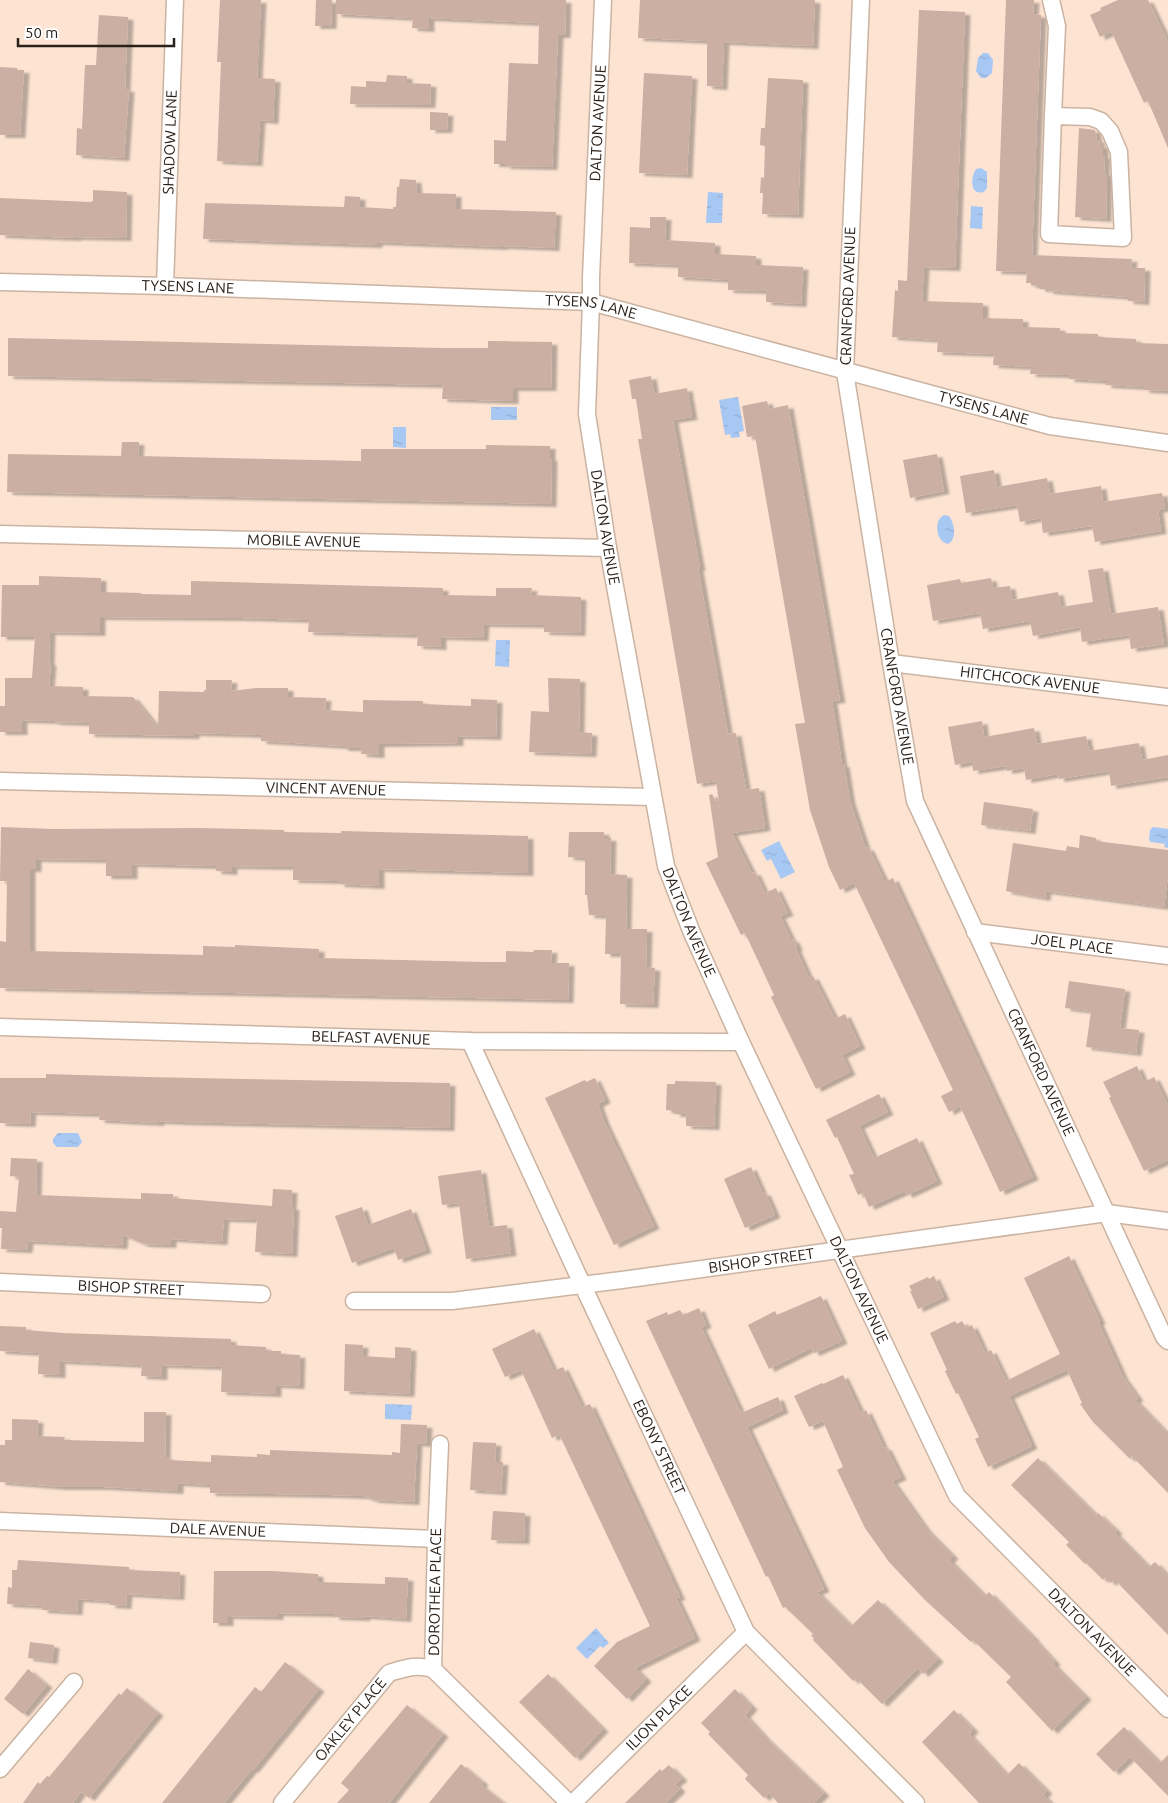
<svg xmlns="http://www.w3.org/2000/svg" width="1168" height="1803" font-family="Ubuntu,sans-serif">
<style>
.water{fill:url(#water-ripples)}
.building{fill:#caafa2;filter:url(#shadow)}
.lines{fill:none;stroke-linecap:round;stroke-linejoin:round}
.minor-casing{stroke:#cbb3a2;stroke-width:19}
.minor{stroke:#fff;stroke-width:16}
.labels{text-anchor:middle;stroke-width:4;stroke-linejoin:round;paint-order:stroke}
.street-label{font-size:15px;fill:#2a211b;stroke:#fff}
</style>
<defs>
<pattern id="water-ripples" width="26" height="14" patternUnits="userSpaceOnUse" patternTransform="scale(1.25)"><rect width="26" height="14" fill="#a8c8f4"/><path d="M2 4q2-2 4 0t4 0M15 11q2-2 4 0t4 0" fill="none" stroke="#91acd1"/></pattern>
<filter id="shadow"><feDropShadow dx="5.5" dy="3" stdDeviation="1" flood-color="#0004"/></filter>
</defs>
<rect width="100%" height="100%" fill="#fce3d2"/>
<!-- water -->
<path class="water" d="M983,53H988L993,60L992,73L986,78H981L976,71L978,58Z
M981,168L987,172V188L984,192C970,196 970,178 976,169Z
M708,192L723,193L722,223H706Z
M971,206L983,207L982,229L970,228Z
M738,397L744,431L739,432L740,437L731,438L730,434L725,435L719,400Z
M491,407H517V420H491Z
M393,427H406V448L393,447Z
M944,515L949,516C955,524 957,540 948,544C936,542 933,520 944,515Z
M496,640H510L509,667L495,666Z
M1153,827L1168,829V848L1164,847L1165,844L1151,842L1149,840L1150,830Z
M779,841L795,872L781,879L771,859L767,861L761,850Z
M58,1133H78L82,1142L78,1147H57L53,1143V1139Z
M385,1404L412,1405L411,1420L385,1419Z
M596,1628L609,1643L603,1648L600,1646L587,1659L576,1648Z"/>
<!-- building -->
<path class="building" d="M220,0H261L257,78L275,79L273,121L260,120L257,163L217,161L221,62H217Z
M316,0H332L331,26H315Z
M336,0H566L565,35H558L552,167L505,166V164H494V140L506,141L509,63L538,64L539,23L429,18V29L412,28L413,18L336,14Z
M640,0H815L813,46L724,42L722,87L707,86V41L638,38Z
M1006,0H1034L1033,14L1041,15L1032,255L1132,259L1131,268H1145L1144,302L1128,301V297L1048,291V289H1040V286L1031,285V283H1026L1027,272L996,271Z
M1118,0H1148L1168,42V148L1148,101L1144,103L1112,33L1111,32L1100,37L1090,15L1101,10L1100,8Z
M919,10L965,12L955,268L924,267L922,301L983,303V318L1023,319V327L1060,328V333L1098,334V337L1136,339V343L1168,344V391L1144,390V387L1106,385V381L1069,379V375L1030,374L1031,367L993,365L994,354L937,352L938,340L892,337L895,290L898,291V280L907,281Z
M99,15L128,17L125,89H129L124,158L76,155L77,128L82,129L85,65H96Z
M0,67L17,68V70H24L20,135H0Z
M644,73L692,76L687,175L639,173Z
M387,75L407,76V83L431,84L430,105L350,104L351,86L366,87V81L386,82Z
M768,78L803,80L798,215L762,214L763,193H760L761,177L764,178L765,146L760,145L761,128H765Z
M430,112L448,113L447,130H430Z
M1079,128L1095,130L1097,140H1100L1099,145H1103V156H1105L1104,173H1107L1106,219L1075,217Z
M400,179L416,180L417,193L456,194V209L556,212L554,248L503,246V247L377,242V245L203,239L205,203L344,207L345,196L360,197V207L393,209V207H396L397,187H399Z
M93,190L127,192L126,238L76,237V238L0,235V198L90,202L93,201Z
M650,217H666L665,240L715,243V254L756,256V265L803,267L801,304L766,302V291L728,290V280L678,277V265L629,263L630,227L650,228Z
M8,338L442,348H488V341L552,342L551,388H513V401L442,399L443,385L8,376Z
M651,376L654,394L687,388L692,417L673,420L700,568H698L728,734L736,733L746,790L759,788L765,828L732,833L752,873L755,872L765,893L776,888L788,913L780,916L791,939L794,940L797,947L796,949L809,978L813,976L835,1019L845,1014L860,1046L842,1055L850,1072L816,1089L771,997L774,995L745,933L741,935L706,863L718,857L709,795L712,794L720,809L716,781L697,784L638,439H642L636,399H632L629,380Z
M767,401L769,409L788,405L840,700L832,701L842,764H844L850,801L866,849L868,847L885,882L893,878L1033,1177L1000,1192L960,1106L949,1112L941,1096L953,1090L854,883L840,890L829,867L810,810L795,724L805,723L755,436L747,437L742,406Z
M122,442H139L138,456L361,461V449H486V445L550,446V458H552L551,504L7,492L8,454L121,456Z
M937,454L944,491L910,498L903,460Z
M994,470L997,487L1047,478L1050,494L1101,486L1103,502L1162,493L1165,508L1158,510L1161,531L1095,542L1092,526L1043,533L1041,518L1020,522L1017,505L966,513L960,476Z
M1103,568L1111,614L1158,607L1164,644L1131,649L1129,635L1082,642L1080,627L1033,636L1030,621L983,629L980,613L933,621L927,585L960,579L961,583L991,578L993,588L1010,586L1012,600L1058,592L1061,607L1093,602L1088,570Z
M39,576L101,578V592L141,593V594L191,595V581L443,588V595L496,596V588H532L531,595L581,597L580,633L544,632V625L484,624L483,638L441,637V647L417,646L418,635L308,632L309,620L241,618L100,617V633L50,632L49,662L51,663L49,686L83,687V696L133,697L158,728L159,691L204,692V690H206V680H232L231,691L256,688H288V697L326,698L325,710L363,712V700L423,701V704L471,706V699L497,700L496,737L458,736V743L379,744V755L361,754L362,748H343V746L261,741V735L194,733V736L89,734V723L54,722V721L22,720V732H0V706H5V678H32L35,637H1L2,585H39Z
M548,678L580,679L579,732L592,733L591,754L529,752L531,711L549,712Z
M982,721L984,737L1034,728L1037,744L1086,736L1089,751L1139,743L1142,760L1168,755V777L1111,786L1109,771L1059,779L1058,774L1026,780L1024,768L1007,771L1006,766L973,771L972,762L955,765L948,727Z
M984,802L1033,809L1030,831L981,825Z
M1,827L53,829L198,828L284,830V832L341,833V831L528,836V873L379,869V886L339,884V881L293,880V867L232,866V872L216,871V866L132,864V876H106V860L36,859V869H30V951L203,955V946L235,947V945L319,949V958L483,962H506V951L533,952L534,950H552L551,963H569L568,1000L0,988V941L6,942L7,881H0Z
M569,832H604V838H611L610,874L627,875L626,929H647L646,967L655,968L653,1005L620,1004L621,954H605L606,916L589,915L587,895H585V858L568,857Z
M1080,835L1096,838V841L1168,850V875L1164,907L1046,891L1045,898L1006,891L1013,843L1066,851L1067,846L1079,848Z
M1069,981L1125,989L1120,1028L1139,1030L1136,1053L1086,1047L1091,1011L1065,1008Z
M1137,1066L1144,1082L1154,1077L1168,1105V1160L1144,1171L1109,1098L1111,1097L1103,1082Z
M46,1074L147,1077L450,1083L449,1128L182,1122L159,1121V1123L99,1120L100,1114L31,1112L30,1124L0,1123V1078H46Z
M595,1078L605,1100L598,1104L604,1121L654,1226L614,1245L545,1098L585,1080L586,1082Z
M675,1081L716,1082L714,1127L686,1126V1114H675V1111L666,1110L667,1084H675Z
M879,1094L888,1112L859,1126L874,1158L917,1138L937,1181L907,1195L905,1191L869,1207L863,1193L858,1195L849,1175L854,1174L837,1137L835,1138L826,1120Z
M11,1158L37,1159L36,1195L141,1199V1193L165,1194H173V1198L272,1206L273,1189L292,1190L291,1207H294L292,1254L255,1252L257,1220L224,1219L222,1242L171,1239V1245L144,1244L123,1235L122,1246L28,1241L27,1250L1,1249L2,1228H0V1211L16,1212L19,1177L10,1176Z
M751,1167L763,1194L765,1192L775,1215L745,1228L724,1179Z
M481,1170L489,1227L507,1225L511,1253L466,1259L459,1203L442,1205L438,1176Z
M362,1207L368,1225L411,1209L426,1250L398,1260L394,1248L352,1263L335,1216Z
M1069,1256L1100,1321L1098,1322L1123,1377L1138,1398L1135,1400L1168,1434V1493L1132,1456L1130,1459L1093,1422L1080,1404L1082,1403L1067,1370L1009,1396L1032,1446L988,1467L975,1439L979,1437L958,1393L956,1394L945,1371L947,1370L930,1333L955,1321L957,1324L962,1321L966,1328L972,1325L985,1353L991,1350L1006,1381L1060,1354L1024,1278Z
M934,1276L944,1297L918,1309L910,1291H912L909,1286L928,1277L929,1279Z
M821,1296L842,1341L814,1353L811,1348L769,1369L748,1325L775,1311L777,1315Z
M699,1308L706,1325L701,1327L741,1413L778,1397L783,1410L747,1427L824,1589L817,1592L851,1626L878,1600L938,1659L923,1674L918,1668L882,1704L856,1678L853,1681L813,1640L814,1638L811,1636L813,1634L785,1607L783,1608L768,1576L766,1577L646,1321L667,1312L668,1315L680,1310L683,1315Z
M0,1326L26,1327V1330L63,1333L231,1339V1345L266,1347V1351H281V1354L300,1355L299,1386L276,1385V1394L221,1392L222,1367L162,1365V1377L141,1376L142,1365L60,1361V1375L38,1374L39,1353L0,1351Z
M534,1329L554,1371L563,1367L582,1407L590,1404L680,1597L676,1598L695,1638L635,1668L646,1679L627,1699L594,1666L617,1642L650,1626L559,1434L552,1438L521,1370L505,1377L492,1349Z
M345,1344L363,1345L362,1356L395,1358V1347L411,1348L409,1394L344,1391Z
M843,1375L861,1413L866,1410L884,1448L886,1447L901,1477L892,1481L926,1529L953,1556L949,1560L985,1596L989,1592L1034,1638V1639L1055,1662L1053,1664L1086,1697L1052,1731L1006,1682L1011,1677L973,1640L971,1642L925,1600L889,1562L865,1528L837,1470L843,1467L823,1421L809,1427L794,1396L822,1383L823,1384Z
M144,1412H166L165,1457H169L168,1460L211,1462V1455L257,1457V1454L270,1455V1450L392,1455V1452L400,1453L401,1424L427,1425L426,1444L417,1443L414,1502L375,1500L363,1496L331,1495L210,1493V1485L178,1483V1491L104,1487H62L0,1482V1445H5V1440H12V1419L38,1420L37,1436L65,1437L64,1440L144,1442Z
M473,1442L496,1443L495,1462H503L501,1492L470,1490Z
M1038,1458L1096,1515L1098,1513L1117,1531L1115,1533L1149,1567L1155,1562L1168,1576V1635L1114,1579L1111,1583L1105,1577L1103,1580L1086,1563L1085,1564L1066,1545L1069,1542L1011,1485Z
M493,1511L525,1513L524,1541L491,1540Z
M18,1560L129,1567V1570L180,1572L179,1597L127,1594L126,1606L110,1605V1601L78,1599L77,1612L42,1610L43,1606L7,1604L8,1587L12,1588V1570H17Z
M214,1571H272L318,1574V1582L385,1584V1577L408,1578L406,1619L365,1616V1618L334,1617V1614L278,1613V1617L228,1616V1623H213Z
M30,1642L54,1645L52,1661L28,1658Z
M285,1662L319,1689L253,1770L252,1769L224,1803H162L255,1687L261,1692Z
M28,1669L47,1685L23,1714L4,1699Z
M548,1674L603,1729L575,1758L519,1702Z
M127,1688L158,1713L89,1798L81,1792L73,1803H23L38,1782L40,1784L47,1776L49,1777L119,1693L121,1695Z
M735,1689L752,1707L745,1715L766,1738L824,1793L814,1803H778L769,1793L764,1798L745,1779L748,1775L708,1734L710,1732L701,1723Z
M407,1705L443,1734L389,1803H337L349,1790L341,1783Z
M954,1710L973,1729L969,1734L1007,1775L1019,1763L1047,1791L1043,1795L1051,1803H979L922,1742Z
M1124,1727L1160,1763L1168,1755V1796L1130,1757L1114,1772L1096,1754Z
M461,1764L483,1782L481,1785L504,1803H429Z
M669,1765L682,1778L675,1784L680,1789L666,1803H625L660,1769L662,1771Z"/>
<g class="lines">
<defs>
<g id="minor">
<path id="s1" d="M603,0L591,278V302L587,414L608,548L666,866L692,933L741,1042L957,1496L1168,1709"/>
<path id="s2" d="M861,0L845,372L891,663L915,801L1164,1337L1168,1341"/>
<path d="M1051,0L1057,26L1053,116"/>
<path d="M1053,116L1090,117L1101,121L1110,131L1119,152L1123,238L1049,234Z"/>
<path id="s3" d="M0,282L165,286L591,302L1050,426L1168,443"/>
<path id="s4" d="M165,286L175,0"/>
<path id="s5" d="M0,534L608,548"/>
<path id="s6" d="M891,663L1168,697"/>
<path id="s7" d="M0,781L652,797"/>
<path id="s8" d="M975,932L1168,956"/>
<path id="s9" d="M0,1027L470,1041L741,1042"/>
<path id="s10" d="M470,1041L583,1286L746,1632L916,1803"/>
<path id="s11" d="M0,1282L262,1294"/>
<path id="s12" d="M354,1301H452L622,1280L1107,1213L1168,1221"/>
<path d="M440,1444L436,1539L433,1669L569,1803"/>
<path id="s13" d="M0,1521L436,1539"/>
<path d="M0,1769L74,1682"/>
<path id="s14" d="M282,1803L389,1673C406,1668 416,1664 433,1669"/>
<path id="s15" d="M573,1803L746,1632"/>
</g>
</defs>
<!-- minor casing -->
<use href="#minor" class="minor-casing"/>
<!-- minor -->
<use href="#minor" class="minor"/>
</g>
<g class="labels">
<!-- street labels -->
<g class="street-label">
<text transform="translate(598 123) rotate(-87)" y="5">DALTON AVENUE</text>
<text dy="5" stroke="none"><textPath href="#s4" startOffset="144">SHADOW LANE</textPath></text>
<text dy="5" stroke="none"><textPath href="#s3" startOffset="188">TYSENS LANE</textPath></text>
<text transform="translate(848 296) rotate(-88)" y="5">CRANFORD AVENUE</text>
<text dy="5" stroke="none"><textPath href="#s3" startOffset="592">TYSENS LANE</textPath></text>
<text dy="5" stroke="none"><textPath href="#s3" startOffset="998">TYSENS LANE</textPath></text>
<text dy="5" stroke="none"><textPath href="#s1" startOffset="529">DALTON AVENUE</textPath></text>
<text dy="5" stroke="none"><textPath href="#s5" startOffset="304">MOBILE AVENUE</textPath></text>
<text dy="5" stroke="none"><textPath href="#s6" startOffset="140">HITCHCOCK AVENUE</textPath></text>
<text dy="5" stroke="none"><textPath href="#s2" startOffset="701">CRANFORD AVENUE</textPath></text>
<text dy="5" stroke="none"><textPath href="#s7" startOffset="326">VINCENT AVENUE</textPath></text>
<text dy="5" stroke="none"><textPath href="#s1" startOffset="934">DALTON AVENUE</textPath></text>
<text dy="5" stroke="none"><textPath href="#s8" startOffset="98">JOEL PLACE</textPath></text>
<text dy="5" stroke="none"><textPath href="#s9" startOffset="371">BELFAST AVENUE</textPath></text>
<text dy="5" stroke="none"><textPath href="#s2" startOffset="1106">CRANFORD AVENUE</textPath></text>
<text dy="5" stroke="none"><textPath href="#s12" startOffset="410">BISHOP STREET</textPath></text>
<text dy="5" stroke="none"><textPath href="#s11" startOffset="131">BISHOP STREET</textPath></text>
<text dy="5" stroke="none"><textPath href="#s1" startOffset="1339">DALTON AVENUE</textPath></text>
<text dy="5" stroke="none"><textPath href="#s10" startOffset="448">EBONY STREET</textPath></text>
<text dy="5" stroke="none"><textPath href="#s13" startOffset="218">DALE AVENUE</textPath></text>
<text transform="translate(435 1592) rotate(-89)" y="5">DOROTHEA PLACE</text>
<text dy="5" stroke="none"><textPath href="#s1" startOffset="1759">DALTON AVENUE</textPath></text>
<text dy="5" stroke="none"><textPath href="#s15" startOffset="121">ILION PLACE</textPath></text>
<text dy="5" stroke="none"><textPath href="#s14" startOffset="108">OAKLEY PLACE</textPath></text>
</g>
</g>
<!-- scale -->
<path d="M18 38v8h156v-8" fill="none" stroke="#2a211b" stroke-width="2.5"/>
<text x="25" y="38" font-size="15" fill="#2a211b" stroke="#ffffff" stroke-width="4" paint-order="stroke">50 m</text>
</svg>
